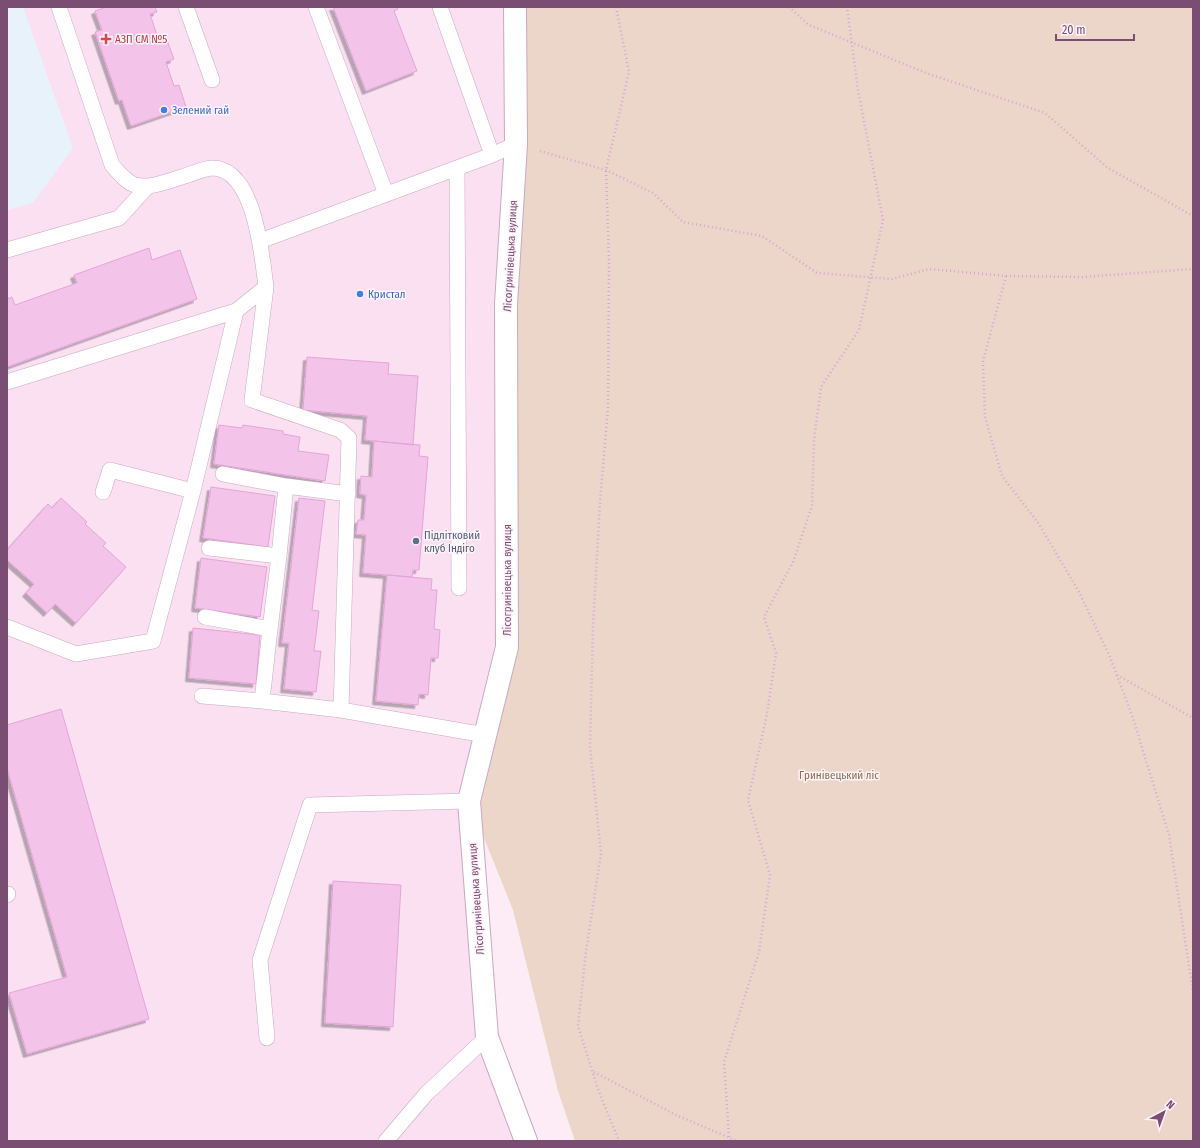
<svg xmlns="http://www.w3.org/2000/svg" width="1200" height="1148" font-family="'Fira Sans Condensed',sans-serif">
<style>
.residential{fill:#fae0f1}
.education{fill:#e8f2fa}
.green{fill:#ecd6c9}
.building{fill:#f3c3ea;stroke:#e6a3da;filter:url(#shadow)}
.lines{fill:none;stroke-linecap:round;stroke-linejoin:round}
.service-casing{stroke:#caa8c2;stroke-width:16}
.minor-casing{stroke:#caa8c2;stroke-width:24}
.path{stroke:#d9a5d0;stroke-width:2.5;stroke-dasharray:1 3;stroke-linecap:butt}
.service{stroke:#fff;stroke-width:15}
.minor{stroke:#fff;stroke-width:22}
.health-dot{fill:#e0444e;stroke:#fff3fa;stroke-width:1.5}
.shop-dot{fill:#3f7fe0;stroke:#fff3fa;stroke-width:1.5}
.service-dot{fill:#5c6f8a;stroke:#fff3fa;stroke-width:1.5}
.labels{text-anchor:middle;stroke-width:3;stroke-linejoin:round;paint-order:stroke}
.health-label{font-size:11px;fill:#be3a42;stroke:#fff3fa;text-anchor:start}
.shop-label{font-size:11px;fill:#366cbe;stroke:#fff3fa;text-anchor:start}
.street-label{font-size:11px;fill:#7a4d73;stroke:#fff3fa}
.service-label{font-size:11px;fill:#4e5e75;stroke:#fff3fa;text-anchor:start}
.park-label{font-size:11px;fill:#8c6b4a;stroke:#fff3fa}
</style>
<defs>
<filter id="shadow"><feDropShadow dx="-3.5" dy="3.5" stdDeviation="0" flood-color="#0004"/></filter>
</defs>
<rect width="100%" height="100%" fill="#fdecf6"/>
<!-- residential -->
<path class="residential" d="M7,7H515L508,590L469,801L487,1037L526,1141H7Z"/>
<!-- education -->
<path class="education" d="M7,7H23L73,148L33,203L7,210Z"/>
<!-- green -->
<path class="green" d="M515,7H1193V1141H575L558,1091L513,910L469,801L507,647Z"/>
<!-- building -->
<path class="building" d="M106,7H155L157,12L150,14L158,38L165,35L174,59L166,62L174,86L179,85L186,107L131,126L122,100L119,101L95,32L102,30L95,11Z
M333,7H397L398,9L394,11L417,71L366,91Z
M149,248L152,260L180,250L197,299L7,367V299L12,297L15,305L77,283L74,275Z
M307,357L389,363L388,374L418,376L413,445L365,440L367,416L303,410Z
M219,425L242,428L243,425L283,431V434L300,437L298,451L329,455L325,481L214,464Z
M374,441L420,445L419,456L428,457L419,570H413L412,577L363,573L366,535L356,534L358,520H364L366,495L360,494L361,476L372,477Z
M211,487L275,496L268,547L203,538Z
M61,498L87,522L85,524L106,543L103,546L126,567L76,623L55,604L47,613L26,593L34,584L7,560V550L48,504L52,508Z
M299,498L325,501L312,610L319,611L314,651H321L316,692L284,689L289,643H282Z
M201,558L267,567L260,617L195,608Z
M387,575L432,579L431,590H437L434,629L440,630L438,658H431L428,695L419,694L418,705L376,701Z
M193,628L260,635L256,684L189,678Z
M61,709L149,1019L27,1054L9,993L67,977L7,768V725Z
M333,881L401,885L393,1027L325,1023Z"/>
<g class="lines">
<defs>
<path id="service" d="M186,7L212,80
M316,7L386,194
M440,7L492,155
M457,168L459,588
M260,241L492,155L516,144
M7,250L119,218L148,186
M266,287L252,400L340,430L349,438L341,710
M7,382L236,311L266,287C262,256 255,168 212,168C202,169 191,174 182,177C168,181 150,189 135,185C126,182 118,172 112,165L59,7
M223,474L286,486
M103,492L110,470L193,491
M209,548L279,556L286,486L348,494
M205,617L270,629L279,556
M7,627L76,654L153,641L193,491L236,311
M202,696L262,701L270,629
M262,701L341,710L485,735
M7,895L8,894
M267,1038L260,960L310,805L469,801
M386,1141L426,1094L487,1037"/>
<path id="minor" d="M515,7L516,144L506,304L507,647L469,801L487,1037L526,1141"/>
</defs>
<!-- service casing -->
<use href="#service" class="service-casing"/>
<!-- minor casing -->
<use href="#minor" class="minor-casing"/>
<!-- path -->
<path class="path" d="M616,7L629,72L606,170L609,260L608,408L600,502L593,627L590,747L601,854L586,951L578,1026L599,1092L619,1141
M789,7L809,25L926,73L1045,113L1108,168L1193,216
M540,151L606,170L653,193L683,222L762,236L817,273L892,279L929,269L1006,276L1082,277L1193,269
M1006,276L983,361L985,417L1002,476L1039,524L1079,592L1110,657L1133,718L1169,835L1193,992
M1117,675L1193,718
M594,1072L676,1115L737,1141
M729,1137L724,1062L759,952L770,875L748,800L767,714L776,653L764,617L793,562L812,506L814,440L821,387L859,330L883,220L858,90L847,7"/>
<!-- service -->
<use href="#service" class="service"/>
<!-- minor -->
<use href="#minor" class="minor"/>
</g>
<!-- markers -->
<path class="health-dot" d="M104 33h4v4h4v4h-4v4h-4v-4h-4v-4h4z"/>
<g class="shop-dot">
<circle cx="164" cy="110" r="4"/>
<circle cx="360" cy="294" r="4"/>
</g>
<circle class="service-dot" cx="416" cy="541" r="4"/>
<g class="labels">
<!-- health labels -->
<g class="health-label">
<text x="115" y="43">АЗП СМ №5</text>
</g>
<!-- shop labels -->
<g class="shop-label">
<text x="172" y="114">Зелений гай</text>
<text x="368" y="298">Кристал</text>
</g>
<!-- street labels -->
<g class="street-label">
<text transform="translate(510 256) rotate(-87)" y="4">Лісогринівецька вулиця</text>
<text transform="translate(507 580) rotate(-90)" y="4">Лісогринівецька вулиця</text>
<text transform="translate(476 899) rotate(-94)" y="4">Лісогринівецька вулиця</text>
</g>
<!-- service labels -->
<g class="service-label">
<text x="424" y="539">Підлітковий<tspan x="424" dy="13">клуб Індіго</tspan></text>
</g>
<!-- park labels -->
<g class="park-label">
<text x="839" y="779">Гринівецький ліс</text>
</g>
</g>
<!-- border -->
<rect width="1200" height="1148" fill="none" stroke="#7a4d73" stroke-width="16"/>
<!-- north arrow -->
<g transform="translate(1164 1112) rotate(41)" stroke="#fff3fa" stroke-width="3" paint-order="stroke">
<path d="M0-3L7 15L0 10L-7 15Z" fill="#7a4d73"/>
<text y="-6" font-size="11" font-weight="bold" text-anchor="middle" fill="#7a4d73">N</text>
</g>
<!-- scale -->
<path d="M1056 34v6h78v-6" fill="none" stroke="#7a4d73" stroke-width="2"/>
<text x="1062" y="34" font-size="12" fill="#7a4d73" stroke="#fff3fa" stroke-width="3" paint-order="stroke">20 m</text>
</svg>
